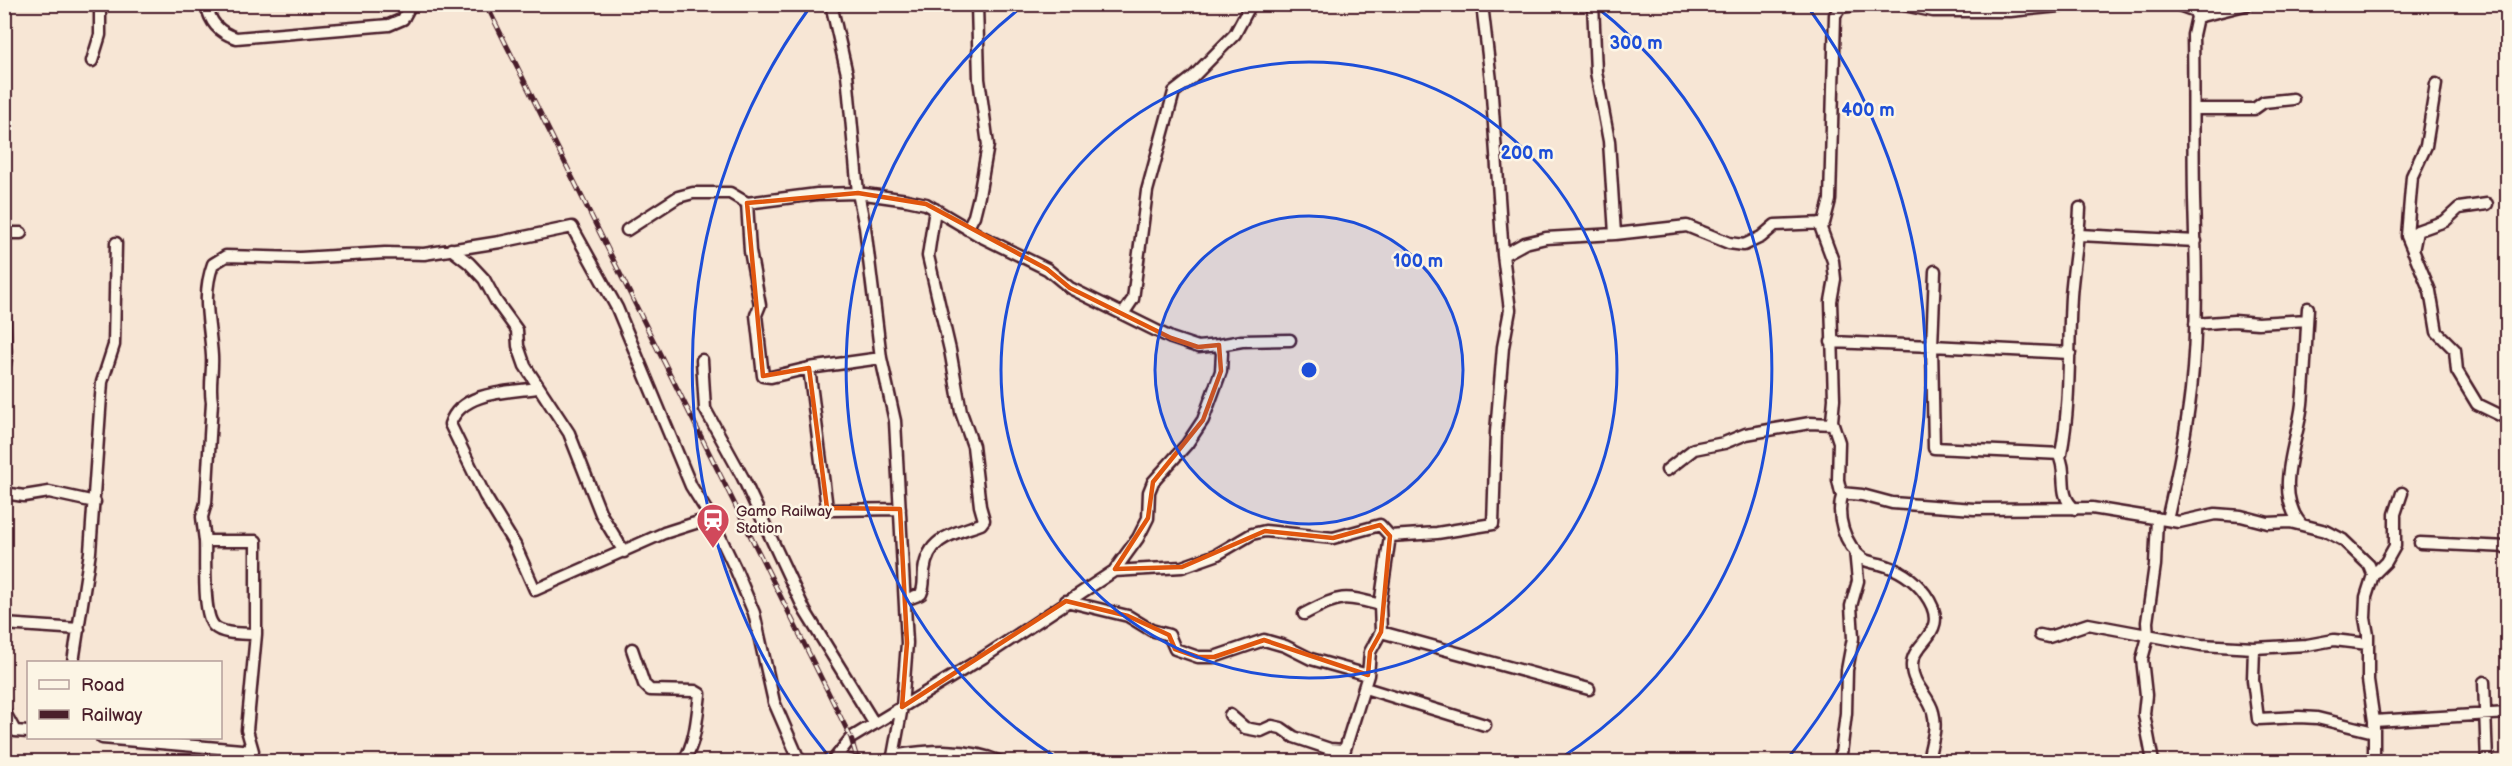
<svg xmlns="http://www.w3.org/2000/svg" width="2512" height="766" font-family="'Balsamiq Sans',sans-serif">
<style>
.lines{fill:none;stroke-linecap:round;stroke-linejoin:round}
.minor-casing{stroke:#4a1f2b;stroke-width:15}
.minor{stroke:#fcf5e5;stroke-width:10}
.rail-casing{stroke:#4a1f2b;stroke-width:5}
.rail{stroke:#fcf5e5;stroke-width:3;stroke-dasharray:9;stroke-linecap:butt}
.marked{fill:none;stroke:#e0560e;stroke-width:4.5;stroke-linejoin:round}
.ring{fill:none;stroke:#1d4ed8;stroke-width:3}
.labels{text-anchor:middle;stroke-width:5;stroke-linejoin:round;paint-order:stroke}
.poi-label{font-size:15px;fill:#4a1f2b;stroke:#fcf5e5;text-anchor:start}
.centre{fill:#1d4ed8;stroke:#fcf5e5;stroke-width:3}
.ring-label{font-size:18px;text-anchor:middle;font-weight:bold;fill:#1d4ed8;stroke:#fcf5e5;stroke-width:5;stroke-linejoin:round;paint-order:stroke}
</style>
<rect width="100%" height="100%" fill="#f7e6d5"/>
<filter id="ink" filterUnits="userSpaceOnUse"><feTurbulence type="fractalNoise" baseFrequency=".0167" numOctaves="2"/><feDisplacementMap in="SourceGraphic" scale="12" xChannelSelector="R" yChannelSelector="G"/><feConvolveMatrix kernelMatrix="1 2 1 2 8 2 1 2 1" color-interpolation-filters="sRGB"/></filter>
<g filter="url(#ink)">
<g class="lines">
<defs>
<path id="minor" d="M206,4C210,22 218,32 236,38L389,25L403,19L411,4
M831,4L847,74L858,193L865,227L881,358L895,421L907,643L902,707L851,738L832,762
M1593,4L1596,72L1609,141L1615,234
M1899,4L1933,11H2010L2079,4
M2176,4L2195,11
M2197,17L2249,4
M92,61L100,35V4
M2436,84L2426,146L2412,176L2407,236L2430,291L2437,332L2455,350L2457,371L2477,404L2508,419
M2194,109H2254L2264,102L2293,99
M747,203L750,251L760,305L756,315L763,376L771,377L809,368L881,358
M1819,223L1833,261L1835,279L1831,301L1834,399L1832,421L1839,442L1838,480L1841,493L1862,495L1892,503L1974,509L2092,508L2179,522L2215,514L2241,516L2268,523L2290,522L2326,531L2343,540L2369,565L2373,575
M967,229L974,216L979,196L988,145L979,79L977,4
M627,230L678,197L693,193H730L747,203L817,194L858,193L907,200L926,204L980,236L1047,269L1070,288L1171,338L1198,347L1219,345L1222,353L1221,371L1203,420L1187,444L1153,482L1149,492L1148,518L1138,538L1114,571
M4,233H21
M2079,235L2196,241
M451,249L469,263L484,279L496,301L517,330L518,346L525,366L569,433L601,514L624,552
M2413,251L2417,231L2445,221L2459,208L2487,204
M1503,255L1525,243L1546,238L1615,234L1687,226L1729,243L1744,245L1761,237L1775,225L1824,223L1830,200L1835,15L1841,7L1865,4
M4,308L6,359L4,369
M1123,314L1133,299L1147,191L1174,92L1192,78L1235,34L1251,4
M2195,324L2234,321L2258,323L2307,320
M1831,342L1932,346L1935,271
M1219,345L1242,341L1290,340
M2070,353L1932,346L1934,448L2061,454C2071,401 2068,349 2071,296C2073,267 2079,238 2080,208
M702,360L705,409L743,478L805,611L874,723
M809,368L827,508L830,510L900,509
M538,388C509,392 461,391 450,424L485,496L515,545L535,590L664,533L711,518
M2058,454C2069,471 2056,495 2075,509
M1667,470L1694,449L1724,443L1746,434L1810,423L1833,424
M4,493L24,496L49,492L95,502
M1843,493C1835,515 1844,544 1863,559C1868,562 1875,563 1880,564C1899,569 1914,579 1925,594C1954,634 1910,641 1912,667C1912,684 1929,696 1933,712C1938,730 1930,745 1928,762
M2167,520C2177,477 2186,434 2191,390C2198,326 2196,263 2194,199C2193,144 2194,89 2193,35L2197,17L2192,4
M2301,524C2273,491 2298,442 2302,404C2305,372 2306,340 2308,308
M205,541L202,517L206,503L212,402C209,386 213,372 212,356C210,322 201,297 213,264L226,256L300,258L385,253L424,254L500,242L572,227L617,308L691,486L711,518L736,570L754,613L774,702L800,762
M2420,543L2508,547
M905,600L921,594C925,585 923,580 924,571C928,537 953,534 981,524L984,520L980,506L973,446L961,412L950,350L928,256L935,209
M1066,601L1128,616L1151,630L1169,635L1175,649L1198,657H1214L1264,640L1285,646L1311,659L1368,675
M1304,614C1340,596 1341,594 1380,605
M4,624L79,629
M1381,632L1589,689
M2040,635L2049,637L2088,624L2201,645L2254,648
M2368,644L2334,640L2307,645L2254,648L2253,680L2258,719L2299,717L2317,718L2374,732
M632,649L644,684L650,690L695,691L700,694C697,716 696,743 683,762
M73,662L90,552L102,382L114,345L116,243
M2484,682L2487,762
M1365,688L1485,725
M4,711L15,731L28,732
M1230,715L1245,728L1261,731L1272,726L1281,728L1294,737L1330,749L1344,750
M2374,721L2368,680V635L2365,618L2366,597L2373,575L2386,562L2395,546V514L2402,493
M102,738L253,751
M893,756C929,750 967,747 1001,762
M836,757L858,762
M250,762L253,751L247,730L256,634V541H205C206,559 202,614 214,626C223,635 243,633 256,634
M888,762L893,756L902,707L984,657L1114,571L1182,567L1216,555L1252,534L1265,531L1333,538L1380,525L1390,536
M1341,762L1368,675L1370,652L1381,632L1380,605L1390,536L1437,533L1493,524L1496,432L1503,347L1510,310L1503,255L1491,81L1482,4
M1840,762L1846,713L1847,670L1853,638L1851,606L1858,581L1855,550
M2153,762L2144,714L2146,695L2142,659L2148,637L2147,622L2155,565L2157,518
M2374,762V721L2508,713"/>
</defs>
<!-- minor casing -->
<use href="#minor" class="minor-casing"/>
<!-- minor -->
<use href="#minor" class="minor"/>
<defs>
<path id="rail" d="M486,4L851,738L858,762"/>
</defs>
<!-- rail casing -->
<use href="#rail" class="rail-casing"/>
<!-- rail -->
<use href="#rail" class="rail"/>
</g>
</g>
<!-- marked area -->
<path class="marked" d="M858,193L926,204L1047,269L1070,288L1171,338L1198,347L1219,345L1221,371L1203,420L1153,482L1148,518L1115,569L1182,567L1265,531L1333,538L1380,525L1390,536L1381,632L1370,652L1368,675L1264,640L1214,657H1198L1175,649L1169,635L1128,616L1066,601L902,707L907,643L900,509L827,508L809,368L763,376L747,203Z"/>
<!-- distance rings -->
<circle cx="1309" cy="370" r="154" fill="#1d4ed8" fill-opacity=".12"/>
<g class="ring">
<circle cx="1309" cy="370" r="154"/>
<circle cx="1309" cy="370" r="308"/>
<path d="M1060 760A463 463 0 0 1 1024 5M1594 5A463 463 0 0 1 1558 760"/>
<path d="M830 758A617 617 0 0 1 810 7M1808 7A617 617 0 0 1 1788 758"/>
</g>
<!-- icons -->
<defs>
<symbol id="station-pin" viewBox="-11 -11 22 30"><path d="M0 17L-7.5 6A9.5 9.5 0 1 1 7.5 6Z" fill="#d1495b" stroke="#fcf5e5"/><path d="M-3-6H3Q5-6 5-4V2Q5 4 3 4L4.5 6H3L1.5 4h-3L-3 6H-4.5L-3 4Q-5 4-5 2V-4Q-5-6-3-6ZM-3.5-4v3h7v-3ZM-3.5 1v1.5H-2V1ZM2 1v1.5H3.5V1Z" fill="#fff"/></symbol>
</defs>
<g fill-rule="evenodd">
<use href="#station-pin" x="694" y="501" width="38" height="52"/>
</g>
<g class="labels">
<!-- poi labels -->
<g class="poi-label">
<text x="736" y="516">Gamo Railway<tspan x="736" dy="17">Station</tspan></text>
</g>
</g>
<circle cx="1309" cy="370" r="9" class="centre"/>
<g class="ring-label">
<text x="1636" y="49">300 m</text>
<text x="1868" y="116">400 m</text>
<text x="1527" y="159">200 m</text>
<text x="1418" y="267">100 m</text>
</g>
<!-- margin -->
<rect width="2512" height="766" fill="none" stroke="#fcf5e5" stroke-width="24"/>
<rect x="12" y="12" width="2488" height="742" fill="none" stroke="#4a1f2b" stroke-width="2" filter="url(#ink)"/>
<!-- legend -->
<rect x="27" y="661" width="195" height="78" fill="#fcf5e5" stroke="#b59f9b" stroke-width="1.5"/>
<rect x="39" y="680" width="30" height="9" fill="#fcf5e5" stroke="#b59f9b" stroke-width="1.5"/>
<text x="81" y="691" font-size="18" fill="#4a1f2b">Road</text>
<rect x="39" y="710" width="30" height="9" fill="#4a1f2b" stroke="#b59f9b" stroke-width="1.5"/>
<text x="81" y="721" font-size="18" fill="#4a1f2b">Railway</text>
</svg>
